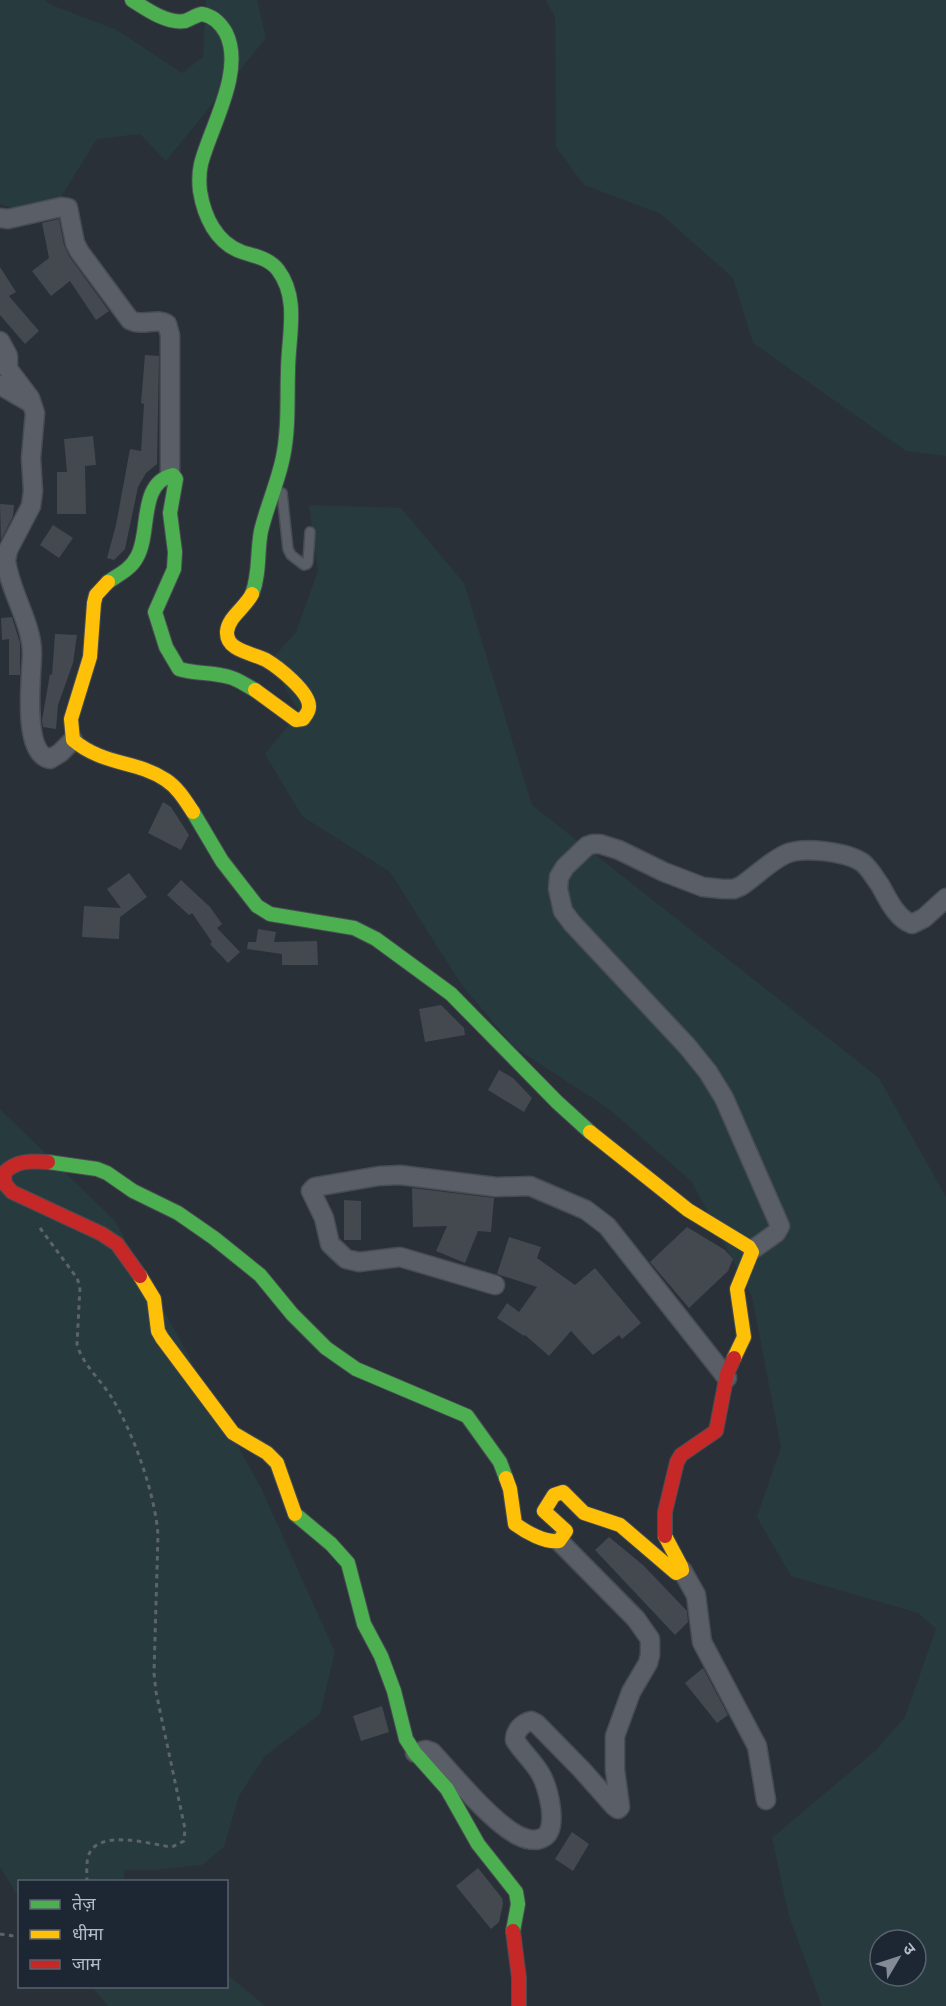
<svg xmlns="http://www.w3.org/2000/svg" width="946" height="2006" font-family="'Source Sans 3','Noto Sans Devanagari',sans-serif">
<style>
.green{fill:#273a3e;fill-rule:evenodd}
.building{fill:#444950}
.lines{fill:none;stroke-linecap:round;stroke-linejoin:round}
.lane-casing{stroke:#484c53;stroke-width:12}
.street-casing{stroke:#484c53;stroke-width:21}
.fast-casing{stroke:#484c53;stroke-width:16}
.slow-casing{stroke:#484c53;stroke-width:16}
.jam-casing{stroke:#484c53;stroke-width:16}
.path{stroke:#5d636a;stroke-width:3;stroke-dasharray:4.5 4.5;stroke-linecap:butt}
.lane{stroke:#5a5e66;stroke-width:9}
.street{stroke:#5a5e66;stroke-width:18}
.fast{stroke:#4caf50;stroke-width:14}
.slow{stroke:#ffc107;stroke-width:14}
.jam{stroke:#c62828;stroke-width:14}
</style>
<rect width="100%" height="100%" fill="#2a3038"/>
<!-- green -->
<path class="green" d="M0,0H45L49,4L117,30L182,73L203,57L206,0H257L266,38L166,161L140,134L97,139L56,205L27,213L0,204Z
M546,0H946V456L906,451L753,343L733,278L661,214L584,185L556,147L555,17Z
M309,505L401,508L464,583L532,805L879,1078L946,1197V2006H822L789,1916L772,1838L876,1750L905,1717L936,1629L918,1613L791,1576L757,1517L781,1447L752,1297L692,1182L609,1109L514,1047L461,984L390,872L302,816L265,754L299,712L270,661L296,632L318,571ZM880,1940H916V1976H880Z
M0,1109L115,1221L262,1490L335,1652L320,1714L265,1756L239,1796L224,1847L202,1865L155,1870H125L123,1881L20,1882L19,1898L0,1867Z
M227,1974L265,2006H108L92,1987L226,1986Z"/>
<!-- building -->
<path class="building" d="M59,219L64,245L69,256L109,311L96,320L70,281L51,296L32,271L49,258L42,223Z
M0,267L16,292L9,296L39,331L25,344L0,315Z
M145,355L159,356L157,464L146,473L138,487L125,549L114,560L107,558L116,525L130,449L141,451L144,404L141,403Z
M93,436L96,465L85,466L86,514H57V472H67L64,439Z
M0,504L14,505L13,516L1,540Z
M53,525L73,538L59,558L40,545Z
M12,617L20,643V675H9V639L2,640L1,618Z
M55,634L77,635L73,663L58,705L56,729L43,727L42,720L50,674L52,675Z
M163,802L171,807L189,835L181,850L148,833Z
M129,873L147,897L120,917L119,939L82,937L84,906L121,908L107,889Z
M181,880L210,907L222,924L217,928L240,952L228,963L210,944L212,942L192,913L189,915L167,895Z
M258,929L276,932L274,942L317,941L318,965H282V954L247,949L248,942H256Z
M441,1005L464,1028L465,1035L425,1042L419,1009Z
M499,1070L513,1078L532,1098L524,1112L488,1090Z
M412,1188L494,1198L491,1232L478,1231L465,1263L436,1251L447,1226L413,1227Z
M344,1200L361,1201V1240H344Z
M687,1227L725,1250L733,1259L728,1271L689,1308L650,1262Z
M509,1237L541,1247L537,1258L575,1285L595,1268L641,1323L622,1339L619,1335L593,1355L571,1331L549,1356L525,1335L524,1336L497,1318L507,1303L519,1312L537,1287L497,1274Z
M609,1537L643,1565L687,1611L688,1622L675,1635L595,1550Z
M703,1668L728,1715L717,1723L685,1683Z
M382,1706L389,1732L361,1741L353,1716Z
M572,1832L589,1844L573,1871L555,1859Z
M478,1868L502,1898L503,1904L499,1922L491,1929L456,1886Z"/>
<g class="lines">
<defs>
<path id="lane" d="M282,493L288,549L291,555L304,565L307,564L308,561L310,532"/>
<path id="street" d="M0,218L8,219L61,207L68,208L75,243L79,251L130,320C143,327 156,317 167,324L170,335V474
M0,341L8,356V369L30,398L35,413L31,458L33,491L31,506L8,550L6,560C9,590 32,623 32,653C32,676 21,753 50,759L60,753L73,740
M0,385L29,402
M752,1250L776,1233L780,1226L724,1098L708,1072L687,1046L572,923L563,911L558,889L559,877L565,867L587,846L593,844H600L619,850L664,872L703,887L723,889H734L741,886C756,876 770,861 786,854C803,846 848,852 863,863C870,869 875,878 880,885C888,899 896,918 912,924L924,918L946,898
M495,1285L400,1257L359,1262L346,1259L330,1244L324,1218L311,1191L315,1187L379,1176L400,1175L496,1187L530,1186L586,1210L607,1226L727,1378
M682,1570L696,1595L702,1642L757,1746L766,1800
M415,1753L426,1750L432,1752C454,1776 490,1820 517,1835C525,1839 536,1842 544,1837C559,1828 548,1786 540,1773C533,1761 522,1752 515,1740C515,1731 522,1723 531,1721L537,1724L582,1770L614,1806L618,1809L620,1807L615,1770V1736L631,1692L648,1663L650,1655V1639L636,1619L559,1541"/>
<path id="fast" d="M132,0C146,9 167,24 185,21C191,19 196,15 202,14C213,16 221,24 226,33C245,71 210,128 201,164C199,173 199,182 200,191C204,216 216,243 242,252C254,256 269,258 278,270C300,299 288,337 288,371C287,400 289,428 283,457C278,482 267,506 261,531C257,551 260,574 252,594
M108,582C118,575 131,569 137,557C151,533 138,483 173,475L176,479L170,513L175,552L174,569L155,612L166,647L179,669C195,674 212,672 229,677C238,679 247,686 255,690
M193,812L222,861L257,906L270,914L354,928L376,939L451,994L557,1102L590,1132
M48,1162L97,1169L107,1173L133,1191L178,1213L214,1238L260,1275L292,1314L326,1348L356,1369L467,1416L500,1462L506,1478
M295,1514L331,1544L348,1563L364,1624L381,1656L394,1691L406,1739L415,1753L447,1789L478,1844L516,1892L518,1904L513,1931"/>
<path id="slow" d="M108,582L96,595L94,603L90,657L71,719L73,740C104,766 136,760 166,780C178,788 185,800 193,812
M252,594C246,607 228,617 227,632C226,651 253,653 266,660C278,667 310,692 309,707C309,712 306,715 303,719L296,720L255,690
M590,1132L688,1210L749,1247L752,1252L737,1289L744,1337L734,1358
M140,1276L154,1299L158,1331L162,1338L233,1433L267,1453L277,1463L295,1514
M506,1478L510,1489L515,1524C526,1532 545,1543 559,1541L566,1531L544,1511L554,1495L563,1492L584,1513L620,1525L676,1573L682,1570L681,1566L665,1536"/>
<path id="jam" d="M48,1162C31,1161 16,1160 4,1173L5,1184L12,1192L102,1234L117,1244L140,1276
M665,1536V1512L677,1462L681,1455L716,1431L727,1374L734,1358
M513,1931L519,1978V2006"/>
</defs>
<!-- lane casing -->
<use href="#lane" class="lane-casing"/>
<!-- street casing -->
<use href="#street" class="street-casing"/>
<!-- fast casing -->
<use href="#fast" class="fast-casing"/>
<!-- slow casing -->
<use href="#slow" class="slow-casing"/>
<!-- jam casing -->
<use href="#jam" class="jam-casing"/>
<!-- path -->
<path class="path" d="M40,1228L77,1278L80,1287L77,1344C82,1364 101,1380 112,1398C134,1434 155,1494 158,1535L154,1673L156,1692L185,1829L184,1841L172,1847C153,1845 96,1827 88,1857C86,1865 87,1874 87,1882
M0,1934L20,1937"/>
<!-- lane -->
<use href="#lane" class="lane"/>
<!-- street -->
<use href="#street" class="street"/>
<!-- fast -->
<use href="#fast" class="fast"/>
<!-- slow -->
<use href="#slow" class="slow"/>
<!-- jam -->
<use href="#jam" class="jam"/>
</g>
<!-- legend -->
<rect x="18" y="1880" width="210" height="108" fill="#1d2633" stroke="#59626f" stroke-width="1.5"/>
<rect x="30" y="1900" width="30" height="9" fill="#4caf50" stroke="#59626f" stroke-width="1.5"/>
<text x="72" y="1910" font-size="18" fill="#b4bcc9">तेज़</text>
<rect x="30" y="1930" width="30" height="9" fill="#ffc107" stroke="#59626f" stroke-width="1.5"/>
<text x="72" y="1940" font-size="18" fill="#b4bcc9">धीमा</text>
<rect x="30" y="1960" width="30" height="9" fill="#c62828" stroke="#59626f" stroke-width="1.5"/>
<text x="72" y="1970" font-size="18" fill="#b4bcc9">जाम</text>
<!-- north arrow -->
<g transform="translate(898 1958) rotate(51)"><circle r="28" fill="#1d2633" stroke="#59626f" stroke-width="1.5"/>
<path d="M0-4.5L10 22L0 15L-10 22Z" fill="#848b96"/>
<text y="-9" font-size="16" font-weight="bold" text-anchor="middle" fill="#b4bcc9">उ</text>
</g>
</svg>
